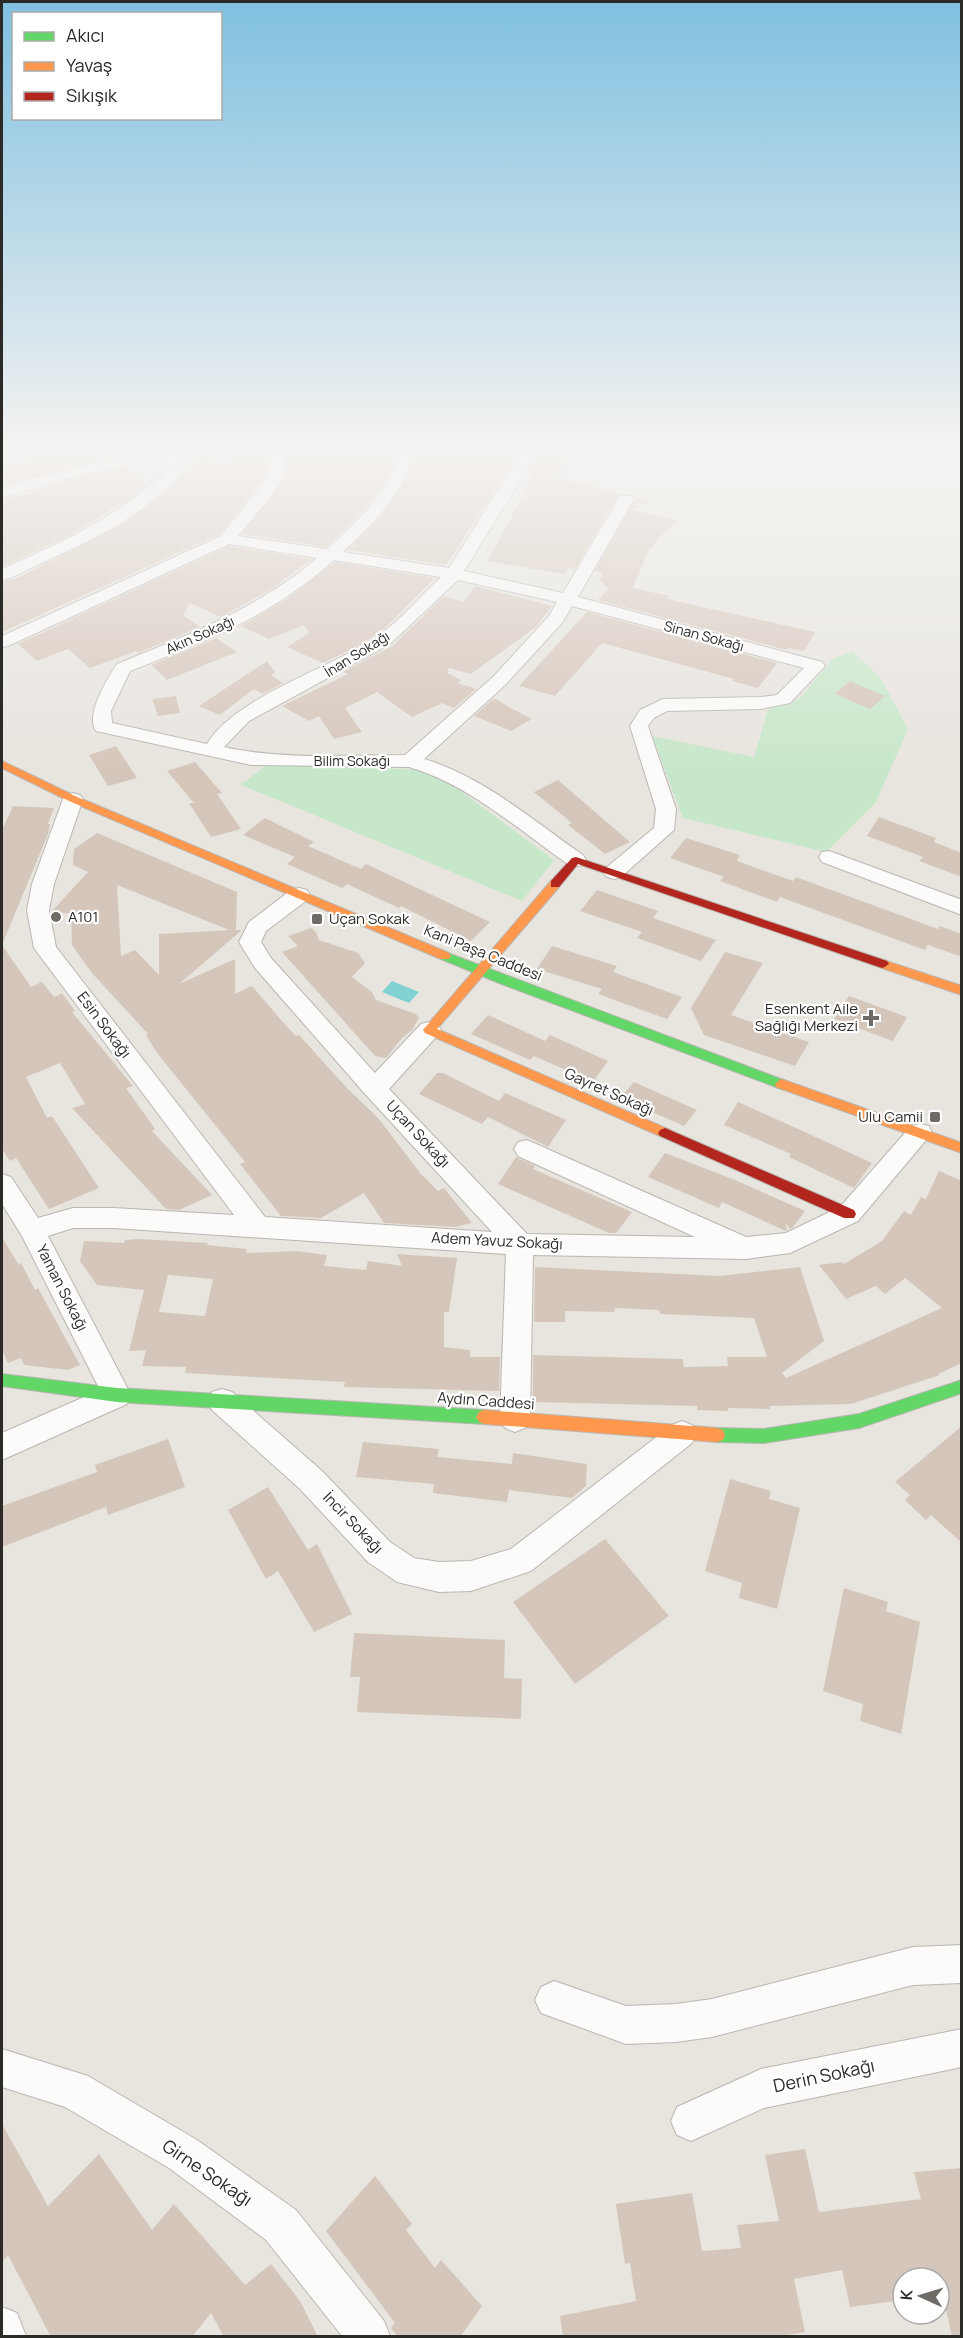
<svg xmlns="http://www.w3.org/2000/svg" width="963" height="2338" font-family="Manrope,sans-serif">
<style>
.green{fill:#c7e7ca}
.water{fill:#82d2d4}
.building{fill:#d5c6bb;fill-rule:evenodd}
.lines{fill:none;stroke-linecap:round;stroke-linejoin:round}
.street-casing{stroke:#b9b6b2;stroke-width:2}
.fast-casing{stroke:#b9b6b2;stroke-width:2}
.slow-casing{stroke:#b9b6b2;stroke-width:2}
.jam-casing{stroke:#b9b6b2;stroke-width:2}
.street{fill:#fcfbfa;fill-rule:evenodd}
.fast{fill:#63d668;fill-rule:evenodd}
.slow{fill:#ff974d;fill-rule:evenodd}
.jam{fill:#b3261e;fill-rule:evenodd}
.poi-dot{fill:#6e6b67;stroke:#fff;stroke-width:2}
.labels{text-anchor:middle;stroke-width:4.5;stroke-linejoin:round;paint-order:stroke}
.far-street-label{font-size:14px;fill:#2c2a26;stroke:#fff}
.poi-label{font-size:15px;fill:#2c2a26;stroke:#fff;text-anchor:start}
.street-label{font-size:15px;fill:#2c2a26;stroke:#fff}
.near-street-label{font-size:18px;fill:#2c2a26;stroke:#fff}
</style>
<rect width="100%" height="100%" fill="#e8e5df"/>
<!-- green -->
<path class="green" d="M852,651L881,679L908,729L876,802L826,852L683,818L652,736L754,757L768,709L798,700L833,659Z
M268,764L432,770L554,860L522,901L241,785Z"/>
<!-- water -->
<path class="water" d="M392,981L419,992L409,1003L382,992Z"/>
<!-- building -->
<path class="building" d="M88,444H109L119,456L2,485V470Z
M290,444H396L394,458L382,487L360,514L326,547L242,534L283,482L288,467L285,454H298Z
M414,444H454V451L514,461L446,565L348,550L379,519L400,490L413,460Z
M544,447L574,456L551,476L621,494L618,495L575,569L568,568L565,574L488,561L534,475L529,471L537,458L535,452Z
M240,452L263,453L268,460L266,475L220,534L2,632V582L19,577L63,555L121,525L157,500L200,457L230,466Z
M130,467L146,485L130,498L68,536L2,567V501L79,478Z
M636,497L652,501L633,510L677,521L660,536L651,549L649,548L633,588L669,596L667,599L815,632L804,651L788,648L787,650L598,600L608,589L600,580L603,572L595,571Z
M229,546L312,559L270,590L221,617L190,603L183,615L200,627L138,653L136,651L90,668L68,649L37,661L18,644Z
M335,562L435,578L384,629L357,647L323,663L287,647L309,633L304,625L269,639L241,626L287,599Z
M475,586L552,606L536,627L471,674L449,668L447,673L461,680L458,683L476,689L454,708L442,703L412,717L377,692L345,708L362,732L334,739L319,716L309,721L282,706L348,674L343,672L392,646L444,596L464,602Z
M586,613L587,612L777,663L758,688L732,681L734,679L602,643L555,696L519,686Z
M216,638L237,652L167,680L151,665Z
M267,661L275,672L271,675L283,683L263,694L254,689L220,715L199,706Z
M850,681L885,696L870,709L835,694Z
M176,696L180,713L158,716L152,699Z
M494,698L509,707L532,719L511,731L474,716Z
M116,746L137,778L108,786L89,755Z
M195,762L222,793L217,794L241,829L211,837L189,803H194L167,771Z
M558,780L595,812L630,842L605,854L568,825L572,823L534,792Z
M13,806L54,808L48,824H50L48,834L2,945L31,987L42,982L54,997L62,993L75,1011L72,1012L133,1086L126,1088L155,1129L152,1131L212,1195L179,1210L166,1209L72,1108L85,1104L60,1063L26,1077L47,1118L52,1116L99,1188L49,1209L16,1158L10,1161L2,1149V830Z
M879,817L936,838L934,842L962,853V877L919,861L923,857L867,836Z
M265,818L314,842L308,846L361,869L366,864L490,922L471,941L401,906L399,908L347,884L342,888L287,864L295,857L243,835Z
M97,833L237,892L236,930H242L179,984L235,959V994L252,986L281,1020L296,1036L299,1035L346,1087L379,1119L421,1174L438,1191L444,1188L472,1223L455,1227L384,1223L364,1193L321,1218L281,1216L240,1164L245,1162L157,1053L146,1035L148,1034L91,972L72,945L71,914L52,911L88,872L73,865L74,849ZM117,885L229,930L159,934V975L135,950L121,956Z
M686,838L740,855L737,861L793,881L796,877L938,929L939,926L962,934V957L928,945L925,950L780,897L777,902L720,881L724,877L670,858Z
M597,890L658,911L653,918L716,940L701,961L637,938L642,932L580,911Z
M311,928L316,932L319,940L358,953L365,963L352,977L372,992L376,1000L416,1014L419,1018L412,1030L402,1038L386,1058L375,1056L282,952L298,946L288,936Z
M552,946L617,966L613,972L682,997L667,1019L598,994L602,989L537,969Z
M725,952L763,963L731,1015L809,1042L795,1066L704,1035L691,1008Z
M849,996L907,1017L893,1041L834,1019Z
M488,1015L545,1041L550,1035L608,1061L593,1082L534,1056L530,1060L471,1034Z
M437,1073H443L499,1101L505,1093L566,1120L548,1147L488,1117L482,1124L419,1094Z
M634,1082L697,1110L684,1126L620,1098Z
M738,1102L807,1133L872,1163L854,1188L789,1157L791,1154L724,1125Z
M665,1153L735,1180L805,1211L793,1227L790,1229L785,1222L787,1230L786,1231L722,1202L719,1208L648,1177Z
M516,1157L535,1166L533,1169L632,1212L616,1233H609L498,1184Z
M939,1171L962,1181V1363L938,1374L940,1375L851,1404L770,1406V1409L728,1408V1411L697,1410V1406L533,1402V1355L683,1359L684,1367L728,1366L727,1357H767L754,1318L660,1314L659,1310L615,1308L614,1312L565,1311V1322H534L535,1267L720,1276L800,1267L824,1341L782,1373L786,1378L942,1308L905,1278L885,1294L876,1286L846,1299L819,1265L842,1262L844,1264L882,1241L904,1211L911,1215L921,1197L926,1199Z
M2,1237L18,1264L21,1263L35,1290L38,1288L80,1365L68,1370L24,1365L21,1358L8,1363L2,1350Z
M139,1239L208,1243L207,1245L247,1249L246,1253L296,1251L327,1255L324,1266L366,1270L368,1261L402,1266L397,1254L457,1258L449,1312H444V1347L470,1350V1357H500L499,1391L344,1387L345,1382L185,1373L186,1367L142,1366L146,1350L129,1351L144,1290L97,1285L80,1261L84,1241L124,1243L125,1240ZM168,1275L213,1279L205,1316L159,1312Z
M962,1426V1543L931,1515L926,1520L905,1500L910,1495L895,1482Z
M168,1439L185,1487L108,1515L106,1507L2,1547V1506L97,1472L95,1465Z
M363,1442L439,1449L437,1457L512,1464L513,1453L587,1464L586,1486L572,1498L509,1490L507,1502L433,1493L434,1484L356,1477Z
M730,1479L771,1491L769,1499L800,1508L777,1609L739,1598L742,1583L705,1571Z
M268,1487L308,1550L317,1544L352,1614L314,1632L278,1571L266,1579L228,1510Z
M605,1539L669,1616L575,1684L513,1602Z
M844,1588L888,1602L886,1611L920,1622L901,1734L860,1721L863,1704L823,1691Z
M354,1633L505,1640L504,1678L522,1679L521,1719L357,1712L360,1677H350Z
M2,2124L48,2206L99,2154L152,2230L174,2204L245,2285L271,2264L300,2301L318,2337H224L211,2313L192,2337H51L8,2255L2,2262Z
M805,2149L819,2212L921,2199L914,2172L962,2168V2337H952L939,2278H903V2300L850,2307L842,2270L794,2279L805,2332L774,2337H563L560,2316L636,2301L630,2263L625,2264L616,2204L692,2193L702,2251L741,2248L737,2225L779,2221L765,2155Z
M375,2176L412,2224L406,2230L435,2268L441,2260L482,2306L460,2337H398L391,2328L395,2323L326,2231Z"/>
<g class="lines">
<defs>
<path id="street" d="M184,444H214L212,447L180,454L185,468C152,512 92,540 44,562C30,568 16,577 2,580V569C61,543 123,515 169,467L166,457L78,476L2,497V487L78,467Z
M260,444H276C284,453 288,464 284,475C280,489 249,522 238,536L327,549C354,524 400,484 398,444H412C415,484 370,527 343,552L449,568L519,457L518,452L509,444H526L532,450L535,457L464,571L563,593L620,496H632L634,499L578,597L822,662L825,666L790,703L761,709L667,711L654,718L648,726L676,809L674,830L621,877L614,879L607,877L603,872L607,867L654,828L656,809L630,726L640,710L663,699L761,697L777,695L804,668L572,606L562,623L505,685L424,759C482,776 534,821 583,855L586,860L583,865L576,866L569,865C519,830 468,784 409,767L251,765L96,731C85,715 107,679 117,664C188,635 258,609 317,558L229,544L8,646L2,647V636L221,536L268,476L270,459ZM334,560L441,577C420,596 400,621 377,637C331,668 235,697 207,744L112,723L111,711L130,671C209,639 269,618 334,560ZM458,580L557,602L549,616L493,677L405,755C345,755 283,760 224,747L249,721L390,644Z
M73,793L80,795L83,799L54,884L49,910L56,947L265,1217L492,1232L366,1095L255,968L239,942L249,922L291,890L299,888L307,890L310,895L307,900L266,931L261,942L271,958L375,1073L421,1024L429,1022L437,1024L441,1030L437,1036L389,1089L527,1234L695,1237L518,1156L514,1149L518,1142L527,1140L746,1237L786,1233L840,1207L911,1126L920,1124L929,1126L932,1133L858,1221L790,1253L746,1259L533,1255L530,1419L525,1428L515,1432L505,1428L500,1419L506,1254L113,1228H73L48,1236L131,1395L127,1404L2,1460V1433L100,1390L22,1236L2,1204V1174L11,1177L38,1218L73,1208H113L234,1215L34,948L27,910L32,884L63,799L66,795Z
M829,851L962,900V915L822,862L819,857L822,852Z
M222,1389L232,1392L322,1471L390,1542L414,1558L439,1562L471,1561L511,1549L672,1425L682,1421L692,1425L697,1434L692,1443L531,1571L471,1591L439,1592L397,1582L368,1562L300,1489L212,1410L208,1401L212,1392Z
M962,1945V1983L913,1985L712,2037L676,2042L626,2044L541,2013L535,2000L541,1987L554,1981L626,2006L676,2004L712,1999L913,1947Z
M962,2029V2067L764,2108L691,2141L677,2135L671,2121L677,2107L761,2069Z
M2,2049L88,2076L197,2140L296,2210L384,2321L390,2336H342L266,2240L169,2168L65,2107L2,2087Z
M2,2307L17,2313L26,2336H2Z"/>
<path id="fast" d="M445,952L786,1081L787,1084L781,1089L776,1087L499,983L441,959L439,956L441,953Z
M2,1374L117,1388L484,1410L489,1412L492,1417L489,1422L484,1424L117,1402L2,1386Z
M962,1380V1393L859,1428L764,1443L717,1442L711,1440L709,1435L711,1430L717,1428L764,1429L859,1414Z"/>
<path id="slow" d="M2,761L77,797L449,953L451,956L449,959H441L69,801L2,768Z
M555,880L561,884L559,887L437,1029L670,1130L672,1133L670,1136H660L425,1033L423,1030L551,881Z
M883,960L962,986V995L879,967L877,964L879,961Z
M781,1079L962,1143V1153L776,1087L775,1084Z
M484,1410L717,1428L723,1430L725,1435L723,1440L717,1442L484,1424L479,1422L476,1417L479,1412Z"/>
<path id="jam" d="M576,857L887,961L889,964L883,968L879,967L578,864L559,887H551V881L572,858Z
M665,1128L854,1210L856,1214L854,1218H844L660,1136L658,1133L660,1130Z"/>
</defs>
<!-- street casing -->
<use href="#street" class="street-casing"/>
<!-- fast casing -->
<use href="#fast" class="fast-casing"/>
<!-- slow casing -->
<use href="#slow" class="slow-casing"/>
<!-- jam casing -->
<use href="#jam" class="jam-casing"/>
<!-- street -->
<use href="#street" class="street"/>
<!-- fast -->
<use href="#fast" class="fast"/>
<!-- slow -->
<use href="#slow" class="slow"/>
<!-- jam -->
<use href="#jam" class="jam"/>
</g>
<!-- sky -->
<linearGradient id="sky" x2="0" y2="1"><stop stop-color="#7fc0e0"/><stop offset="0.58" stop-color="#f5f3f1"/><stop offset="1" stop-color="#f5f3f1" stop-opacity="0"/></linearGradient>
<rect width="963" height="772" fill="url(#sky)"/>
<!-- markers -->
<g class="poi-dot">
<circle cx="56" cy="917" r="6"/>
<rect x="311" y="913" width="12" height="12" rx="3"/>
<path d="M868 1009h6v6h6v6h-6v6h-6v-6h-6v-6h6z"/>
<rect x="929" y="1111" width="12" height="12" rx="3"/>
</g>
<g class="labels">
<!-- far-street labels -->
<g class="far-street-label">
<text transform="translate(200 635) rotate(-24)" y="5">Akın Sokağı</text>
<text transform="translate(704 636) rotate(15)" y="5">Sinan Sokağı</text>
<text transform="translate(357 654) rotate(-32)" y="5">İnan Sokağı</text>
<text x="352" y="766">Bilim Sokağı</text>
</g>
<!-- poi labels -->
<g class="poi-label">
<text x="68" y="922">A101</text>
<text x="329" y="924">Uçan Sokak</text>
<text x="858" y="1014" text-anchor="end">Esenkent Aile<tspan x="858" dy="17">Sağlığı Merkezi</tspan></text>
<text x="923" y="1122" text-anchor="end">Ulu Camii</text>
</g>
<!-- street labels -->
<g class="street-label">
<text transform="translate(483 953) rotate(22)" y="5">Kani Paşa Caddesi</text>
<text transform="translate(104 1025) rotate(53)" y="5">Esin Sokağı</text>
<text transform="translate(609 1092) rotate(24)" y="5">Gayret Sokağı</text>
<text transform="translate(418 1134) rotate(47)" y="5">Uçan Sokağı</text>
<text transform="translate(497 1241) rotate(3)" y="5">Adem Yavuz Sokağı</text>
<text transform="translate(62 1288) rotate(63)" y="5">Yaman Sokağı</text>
<text transform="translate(486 1401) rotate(4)" y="5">Aydın Caddesi</text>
<text transform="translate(353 1523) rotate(46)" y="5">İncir Sokağı</text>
</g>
<!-- near-street labels -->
<g class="near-street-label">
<text transform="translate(824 2076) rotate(-12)" y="6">Derin Sokağı</text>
<text transform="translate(207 2173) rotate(34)" y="6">Girne Sokağı</text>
</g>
</g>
<!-- border -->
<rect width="963" height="2338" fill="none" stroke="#2c2a26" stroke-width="6"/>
<!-- legend -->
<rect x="12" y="12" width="210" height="108" fill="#ffffff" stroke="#abaaa8" stroke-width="1.5"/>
<rect x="24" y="32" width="30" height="9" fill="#63d668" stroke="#abaaa8" stroke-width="1.5"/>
<text x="66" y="42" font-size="18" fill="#2c2a26">Akıcı</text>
<rect x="24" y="62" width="30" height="9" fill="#ff974d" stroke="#abaaa8" stroke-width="1.5"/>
<text x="66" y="72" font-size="18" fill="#2c2a26">Yavaş</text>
<rect x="24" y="92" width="30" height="9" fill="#b3261e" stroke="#abaaa8" stroke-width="1.5"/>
<text x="66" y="102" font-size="18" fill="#2c2a26">Sıkışık</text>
<!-- north arrow -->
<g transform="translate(921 2296) rotate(274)"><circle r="28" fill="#ffffff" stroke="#abaaa8" stroke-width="1.5"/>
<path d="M0-4.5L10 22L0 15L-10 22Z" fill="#6e6b67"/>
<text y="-9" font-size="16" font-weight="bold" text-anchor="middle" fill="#2c2a26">K</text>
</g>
</svg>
